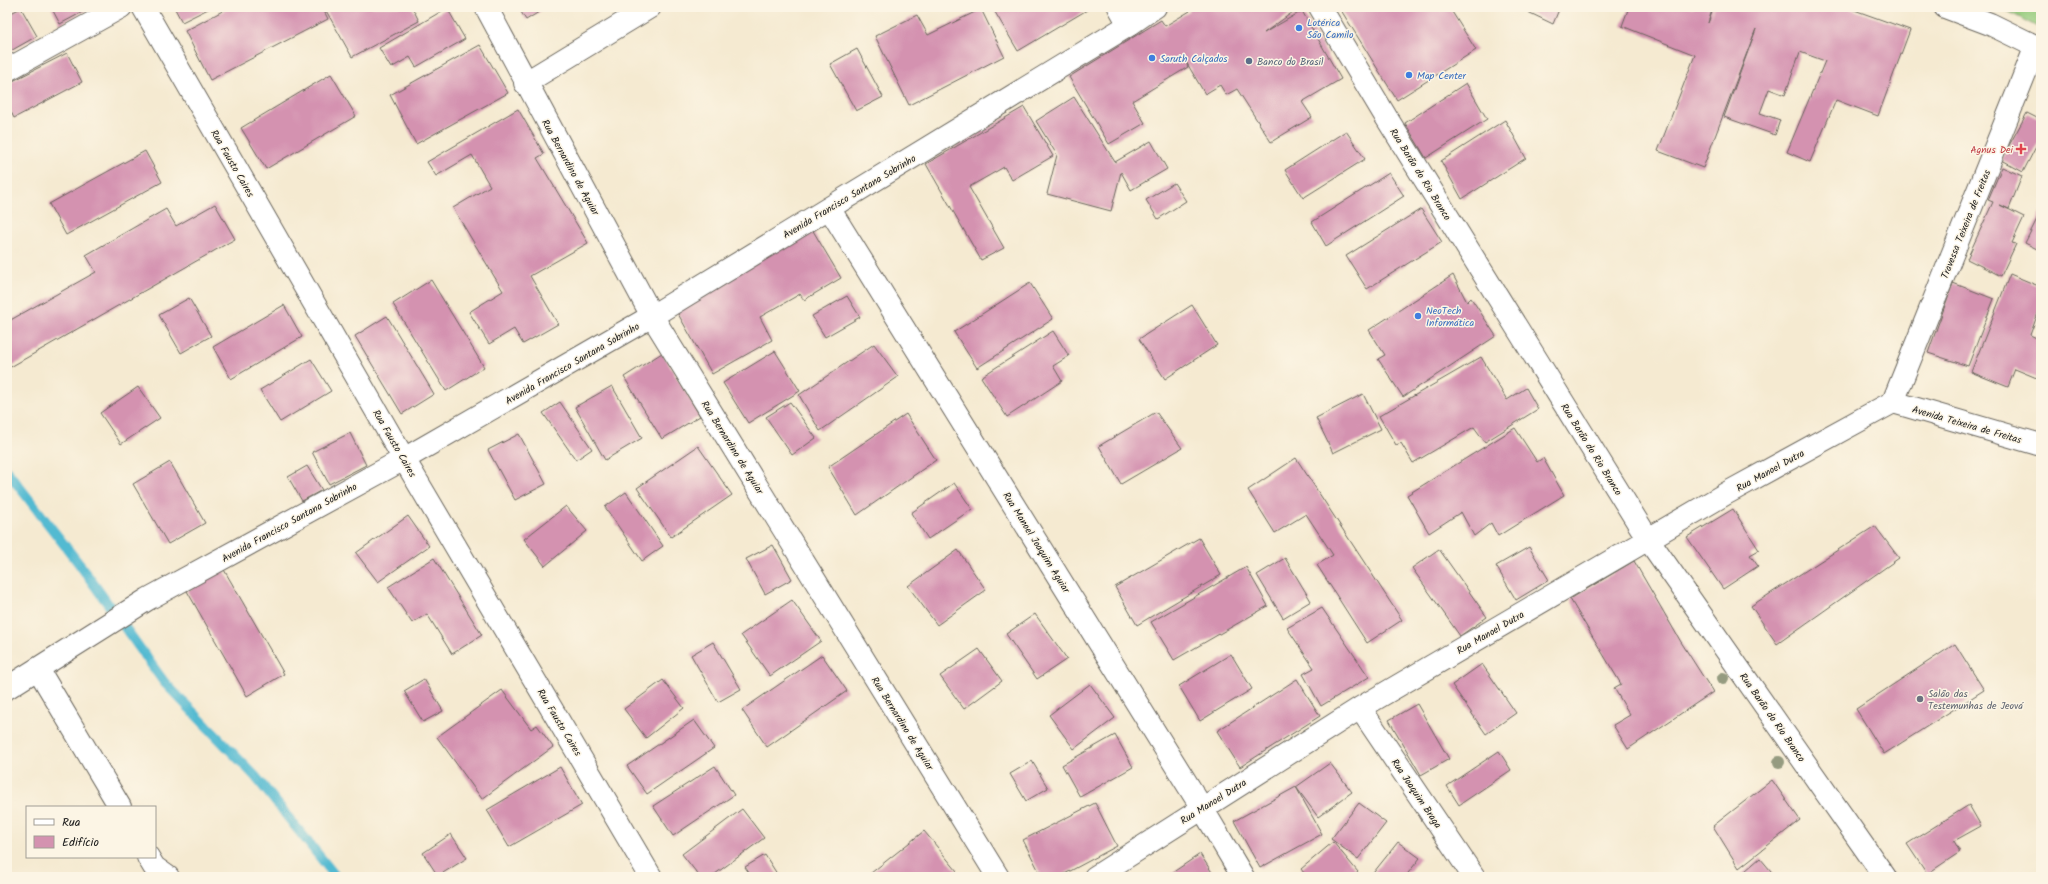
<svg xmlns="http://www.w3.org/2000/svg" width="2048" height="884" font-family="Kalam,sans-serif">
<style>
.green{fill:#97cc7e;stroke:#5a744d}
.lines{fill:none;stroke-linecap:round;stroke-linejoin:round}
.stream{stroke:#53bad1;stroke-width:10}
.building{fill:#d492b0}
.minor-casing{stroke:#68645b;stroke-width:24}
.major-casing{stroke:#68645b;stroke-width:24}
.minor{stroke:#fff;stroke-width:22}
.major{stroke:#fff;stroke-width:22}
.tree{fill:#959b80}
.shop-dot{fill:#3f7fe0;stroke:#fcf5e5;stroke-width:1.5}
.service-dot{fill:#5c6f8a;stroke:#fcf5e5;stroke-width:1.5}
.health-dot{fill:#e0444e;stroke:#fcf5e5;stroke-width:1.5}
.worship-dot{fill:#6b7280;stroke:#fcf5e5;stroke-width:1.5}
.labels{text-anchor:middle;stroke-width:3;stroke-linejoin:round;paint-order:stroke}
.shop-label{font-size:10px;fill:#366cbe;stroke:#fcf5e5;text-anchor:start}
.service-label{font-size:10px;fill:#4e5e75;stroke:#fcf5e5;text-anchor:start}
.health-label{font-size:10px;fill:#be3a42;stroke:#fcf5e5;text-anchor:end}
.street-label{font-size:10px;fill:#1c1c1c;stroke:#fcf5e5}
.worship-label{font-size:10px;fill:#5b616d;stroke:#fcf5e5;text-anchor:start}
</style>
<rect width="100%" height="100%" fill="#fcf5e5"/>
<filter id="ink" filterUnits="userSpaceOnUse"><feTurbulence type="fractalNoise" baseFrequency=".025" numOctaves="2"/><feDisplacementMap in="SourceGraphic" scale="8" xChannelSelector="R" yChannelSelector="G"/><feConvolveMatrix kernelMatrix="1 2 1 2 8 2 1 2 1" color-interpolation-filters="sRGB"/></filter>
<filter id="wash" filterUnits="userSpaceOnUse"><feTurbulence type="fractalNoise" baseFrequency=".012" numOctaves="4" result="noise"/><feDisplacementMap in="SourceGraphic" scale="16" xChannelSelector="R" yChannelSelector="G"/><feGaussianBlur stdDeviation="0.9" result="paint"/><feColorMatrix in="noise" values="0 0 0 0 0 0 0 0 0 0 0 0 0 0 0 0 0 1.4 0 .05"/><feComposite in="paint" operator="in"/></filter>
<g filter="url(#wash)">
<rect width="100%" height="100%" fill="#f5ead1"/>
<!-- green -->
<path class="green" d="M2000,7H2041V29Z"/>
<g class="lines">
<!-- stream -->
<path class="stream" d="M7,471L80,565L164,682L255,776L336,877"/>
</g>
<g id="blocks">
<!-- building -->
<path class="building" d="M51,7H92L60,24Z
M174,7H212L182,22Z
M230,7H322L328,19L210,80L185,31Z
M324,7H412L419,21L352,57Z
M518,7H547L526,20Z
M992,7H1086L1087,10L1018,51Z
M1187,7H1290L1293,12L1264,33L1302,11L1341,79L1302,102L1312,117L1271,142L1237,89L1226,95L1220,85L1205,94L1185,60L1188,67L1132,101L1145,123L1109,144L1069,77L1161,20L1165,26L1190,11Z
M1339,7H1449L1476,50L1397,100Z
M1530,7H1560L1553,24L1528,12Z
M1629,7H1713L1708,23L1714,7H1846L1910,30L1878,116L1836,100L1810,162L1787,152L1825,61L1800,52L1785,95L1769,89L1760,113L1780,120L1775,135L1724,117L1756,29L1703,168L1658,151L1695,55L1622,26Z
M21,8L37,36L7,53V15Z
M447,8L465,39L416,67L410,57L391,68L379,48Z
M981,9L1004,56L909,105L875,36L917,15L928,35Z
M480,45L508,93L416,144L390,95Z
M857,49L883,97L856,111L830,64Z
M67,53L82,82L14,118L7,104V84Z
M331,74L356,116L266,169L241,128Z
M1466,83L1487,119L1426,158L1405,123Z
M1074,97L1115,162L1151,141L1167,169L1131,190L1121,172L1111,211L1047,194L1057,155L1036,121Z
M1024,107L1053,156L1012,180L1004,167L969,187L1004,248L981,260L926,164Z
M518,109L544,154L537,158L588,243L530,276L558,324L523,344L514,329L489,344L469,312L503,291L453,208L490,186L472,155L436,176L427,162Z
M2027,113L2041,120V137L2023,172L2001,160Z
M1505,120L1526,158L1462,199L1441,161Z
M1346,131L1365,159L1303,198L1285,170Z
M145,151L162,182L66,235L49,204Z
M2002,167L2022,176L2009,209L2000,205L2024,217L2012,243L2016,244L2001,276L1967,259L1993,202L1988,200Z
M1389,173L1404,196L1326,246L1312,222Z
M1174,183L1186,201L1158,219L1146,200Z
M215,204L235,239L7,369V322L96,272L86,255L166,209L176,226Z
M1421,209L1442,242L1367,289L1346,256Z
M2041,211V251L2025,243Z
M812,229L841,278L804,300L800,294L760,317L772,340L712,374L673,305Z
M2010,274L2041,287V305L2030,335L2041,340V374L2039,379L2015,369L2008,387L1971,372Z
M1453,275L1467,302L1471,298L1496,336L1403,397L1378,359L1385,355L1369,330Z
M431,280L484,367L446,391L393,304Z
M1030,283L1053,319L977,368L954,332Z
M1953,283L1994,299L1968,366L1928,353Z
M847,296L860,317L825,337L812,316Z
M189,298L211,336L181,353L159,315Z
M284,305L302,337L231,379L213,347Z
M1192,305L1217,345L1165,379L1139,339Z
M387,316L434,394L402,414L355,336Z
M1053,331L1069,356L1053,366L1062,381L1007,417L981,377Z
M874,344L898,377L820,431L799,395Z
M775,351L800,391L748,423L723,383Z
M662,353L700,416L662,439L624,377Z
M1481,357L1507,400L1526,388L1538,409L1485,442L1474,427L1413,463L1401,443L1396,445L1379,416Z
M311,359L331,391L280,422L260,390Z
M612,386L642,438L605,460L575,407Z
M138,387L160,418L121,444L100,413Z
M1363,394L1381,429L1333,453L1316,418Z
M560,402L592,449L576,460L543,413Z
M790,402L816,438L792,455L766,417Z
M1156,412L1182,448L1121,484L1099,446Z
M906,414L936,460L857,515L828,467Z
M1515,428L1537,462L1543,458L1564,495L1498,536L1491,523L1474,536L1461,512L1429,533L1407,495Z
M350,433L366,465L329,484L312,452Z
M519,434L546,484L515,500L488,450Z
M698,446L732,495L671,537L637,488Z
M1296,458L1402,620L1367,643L1317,565L1333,555L1306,514L1275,533L1248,490Z
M170,462L205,523L168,544L133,484Z
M307,466L322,490L302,501L288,477Z
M954,483L972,509L928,539L911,513Z
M626,492L663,546L642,561L605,507Z
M566,506L587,531L545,566L524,539Z
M1733,509L1759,550L1750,555L1758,566L1723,589L1687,537Z
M408,516L429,546L378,582L356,553Z
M1875,526L1899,558L1777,644L1751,606Z
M1199,538L1221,575L1137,625L1115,587Z
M773,545L792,579L765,594L746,559Z
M1529,547L1549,580L1516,600L1496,566Z
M1439,549L1487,617L1460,636L1412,568Z
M958,550L986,590L937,625L908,586Z
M434,558L482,635L452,654L427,614L412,623L388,587Z
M1285,558L1311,601L1283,618L1257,575Z
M1634,561L1681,642L1713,692L1628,749L1613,725L1630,715L1614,688L1621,684L1570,599Z
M1246,567L1268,606L1174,660L1151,622Z
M223,568L284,674L247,696L187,591Z
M792,600L821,641L770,676L741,635Z
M1322,608L1369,677L1321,706L1303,674L1314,668L1287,628Z
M1035,614L1067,659L1037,679L1006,634Z
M713,642L741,689L718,702L691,655Z
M1955,644L1984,690L1884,754L1856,709Z
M979,649L1002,681L964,709L940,676Z
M1231,654L1252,689L1200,721L1179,686Z
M822,655L847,691L767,747L742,710Z
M1482,664L1516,713L1486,734L1452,685Z
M424,679L443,711L423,722L404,691Z
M1297,679L1320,716L1240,767L1217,731Z
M663,680L684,708L646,738L624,709Z
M1090,684L1115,718L1074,749L1049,715Z
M502,690L531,729L537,725L553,747L482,799L437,737Z
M1417,704L1449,759L1421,775L1389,720Z
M694,720L714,748L647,794L627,766Z
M1115,735L1133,767L1080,797L1062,765Z
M1499,751L1511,770L1459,805L1447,786Z
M1032,761L1048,788L1026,801L1010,774Z
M1330,763L1352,792L1318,817L1296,787L1322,834L1260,868L1234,821L1296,787Z
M715,766L734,795L673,836L653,806Z
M560,767L582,805L509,847L487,810Z
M1772,780L1800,820L1739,868L1713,826Z
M1095,803L1117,846L1059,877H1042L1023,840Z
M1359,803L1386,823L1358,859L1331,839Z
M1969,805L1981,826L1954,841L1960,852L1927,874L1907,844Z
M742,809L764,838L711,877H700L682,854Z
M924,831L957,871L949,877H866Z
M451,834L467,858L438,876L423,853Z
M1333,842L1358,872L1353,877H1307L1301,869Z
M1398,842L1420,858L1405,877H1370Z
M1200,854L1215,877H1166Z
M765,855L779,877H752L745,867Z
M1760,858L1776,877H1738Z"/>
</g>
</g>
<g filter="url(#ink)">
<use href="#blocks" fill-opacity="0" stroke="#68645b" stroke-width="1"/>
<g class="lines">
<defs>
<path id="minor" d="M143,7L404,459L651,877
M486,7L652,316L998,877
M1320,7L1386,117L1648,539L1885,877
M7,70L121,7
M525,83L650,7
M829,208L1202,808L1243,877
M1893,402L2036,46
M1893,402L2041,445
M38,669L120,807
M7,688L148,599L404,459L652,316L1129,25
M1360,708L1474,877
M148,857L154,867L168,877
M1095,877L1360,708L1727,493L1893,402"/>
<path id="major" d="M1119,7L1129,25L1155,7
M1945,7L1990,24L2041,49"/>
</defs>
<!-- minor casing -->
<use href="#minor" class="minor-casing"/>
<!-- major casing -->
<use href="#major" class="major-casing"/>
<!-- minor -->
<use href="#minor" class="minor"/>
<!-- major -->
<use href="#major" class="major"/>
</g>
<!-- trees -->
<g class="tree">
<circle cx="1723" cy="678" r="6"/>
<circle cx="1779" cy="762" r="6"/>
</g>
</g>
<!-- markers -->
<g class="shop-dot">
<circle cx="1299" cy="28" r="4"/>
<circle cx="1152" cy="58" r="4"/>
<circle cx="1409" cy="75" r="4"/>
<circle cx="1418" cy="316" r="4"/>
</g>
<circle class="service-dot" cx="1249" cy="61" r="4"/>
<path class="health-dot" d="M2019 143h4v4h4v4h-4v4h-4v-4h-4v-4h4z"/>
<circle class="worship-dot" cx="1920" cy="699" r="4"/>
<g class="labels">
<!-- shop labels -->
<g class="shop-label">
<text x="1307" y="26">Lotérica<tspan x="1307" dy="12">São Camilo</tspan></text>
<text x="1160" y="62">Saruth Calçados</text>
<text x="1417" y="79">Map Center</text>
<text x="1426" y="314">NeoTech<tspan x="1426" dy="12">Informática</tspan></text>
</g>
<!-- service labels -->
<g class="service-label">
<text x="1257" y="65">Banco do Brasil</text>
</g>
<!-- health labels -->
<g class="health-label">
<text x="2013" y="153">Agnus Dei</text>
</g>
<!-- street labels -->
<g class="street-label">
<text transform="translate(233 163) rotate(60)" y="4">Rua Fausto Caires</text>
<text transform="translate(571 167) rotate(61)" y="4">Rua Bernardino de Aguiar</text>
<text transform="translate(1421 174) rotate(58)" y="4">Rua Barão do Rio Branco</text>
<text transform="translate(849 196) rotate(-31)" y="4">Avenida Francisco Santana Sobrinho</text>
<text transform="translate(1965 224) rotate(-68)" y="4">Travessa Teixeira de Freitas</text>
<text transform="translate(572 363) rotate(-30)" y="4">Avenida Francisco Santana Sobrinho</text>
<text transform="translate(1967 424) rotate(16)" y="4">Avenida Teixeira de Freitas</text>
<text transform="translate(395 443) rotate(60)" y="4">Rua Fausto Caires</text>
<text transform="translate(733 447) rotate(58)" y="4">Rua Bernardino de Aguiar</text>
<text transform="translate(1592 449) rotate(58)" y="4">Rua Barão do Rio Branco</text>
<text transform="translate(1770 470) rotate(-29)" y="4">Rua Manoel Dutra</text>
<text transform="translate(289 522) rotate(-29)" y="4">Avenida Francisco Santana Sobrinho</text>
<text transform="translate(1037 542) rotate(58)" y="4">Rua Manoel Joaquim Aguiar</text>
<text transform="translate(1490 632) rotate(-30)" y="4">Rua Manoel Dutra</text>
<text transform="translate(1773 717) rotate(55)" y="4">Rua Barão do Rio Branco</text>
<text transform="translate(560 722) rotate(59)" y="4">Rua Fausto Caires</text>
<text transform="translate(903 723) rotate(58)" y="4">Rua Bernardino de Aguiar</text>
<text transform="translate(1417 793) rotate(56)" y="4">Rua Joaquim Braga</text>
<text transform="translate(1213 801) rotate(-32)" y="4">Rua Manoel Dutra</text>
</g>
<!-- worship labels -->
<g class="worship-label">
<text x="1928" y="697">Salão das<tspan x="1928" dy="12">Testemunhas de Jeová</tspan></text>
</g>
</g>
<!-- margin -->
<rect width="2048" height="884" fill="none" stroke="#fcf5e5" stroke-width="24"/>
<!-- legend -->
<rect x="26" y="806" width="130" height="52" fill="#fcf5e5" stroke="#a29e95"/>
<rect x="34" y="819" width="20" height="6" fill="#ffffff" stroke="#a29e95"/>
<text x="62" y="826" font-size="12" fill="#1c1c1c">Rua</text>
<rect x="34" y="836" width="20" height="12" fill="#d492b0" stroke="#a29e95"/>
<text x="62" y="846" font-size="12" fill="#1c1c1c">Edifício</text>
</svg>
